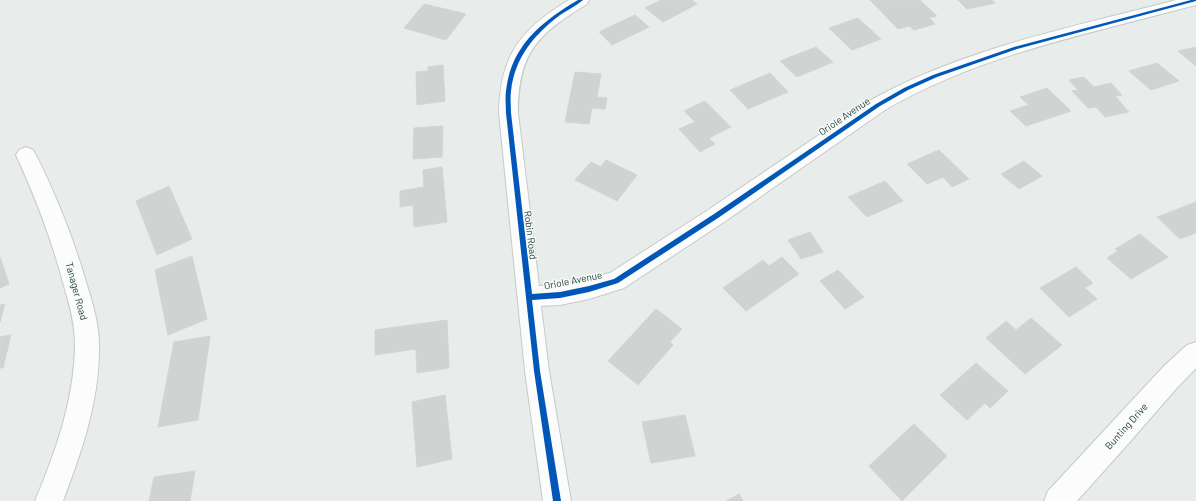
<svg xmlns="http://www.w3.org/2000/svg" width="1196" height="501" font-family="Barlow,sans-serif">
<style>
.building{fill:#cfd4d2;stroke:#d1d6d4}
.lines{fill:none;stroke-linecap:round;stroke-linejoin:round}
.minor-casing{stroke:#c5cac8;stroke-width:2}
.minor{fill:#fcfcfc;fill-rule:evenodd}
.cycleway-casing{stroke:#f7fbf9;stroke-width:2}
.cycleway{fill:#0057b8;fill-rule:evenodd}
.labels{text-anchor:middle;stroke-width:3;stroke-linejoin:round;paint-order:stroke}
.street-label{font-size:10px;fill:#24423a;stroke:#f7fbf9}
</style>
<rect width="100%" height="100%" fill="#e8edeb"/>
<!-- building -->
<path class="building" d="M661,0H692L697,4L663,22L645,8Z
M870,0H920L937,16L929,18L935,24L914,30L909,26L898,29Z
M958,0H992L995,3L967,9Z
M424,4L466,14L446,40L404,28Z
M635,15L649,27L612,45L599,32Z
M858,18L881,39L852,50L829,28Z
M816,47L833,62L797,77L780,61Z
M1196,47V66L1178,51Z
M1157,63L1179,81L1151,90L1129,71Z
M443,65L445,101L417,105L416,72L428,71V67Z
M575,72L601,74L597,97L607,98L605,109L592,108L589,124L565,122Z
M770,73L788,92L748,109L730,90Z
M1084,77L1094,87L1111,83L1122,95L1115,96L1129,112L1105,117L1096,107L1088,108L1072,91L1078,90L1069,80Z
M1047,88L1071,111L1026,126L1010,111L1029,105L1020,97Z
M705,101L731,127L709,138L715,144L700,152L679,129L695,122L684,111Z
M443,126L442,157L413,159L414,128Z
M939,150L969,179L952,187L943,177L927,184L907,164Z
M606,160L637,175L617,201L575,180L591,162L601,167Z
M1024,161L1042,176L1019,189L1001,174Z
M442,167L447,222L414,227L413,205L400,207V191L424,187L423,170Z
M885,181L903,201L867,217L848,197Z
M169,186L192,239L157,255L136,201Z
M1196,202V233L1180,239L1157,217Z
M810,232L823,252L801,259L788,240Z
M1140,234L1168,257L1131,279L1107,258L1118,251L1115,249Z
M192,256L207,319L168,335L155,270Z
M0,257L9,284L0,288Z
M782,257L799,274L746,311L723,288L763,260L769,266Z
M1076,267L1093,283L1085,288L1097,299L1069,317L1040,288Z
M838,270L864,297L845,309L820,281Z
M5,304L0,322V305Z
M656,309L682,329L670,342L673,345L638,385L608,361Z
M1031,318L1062,345L1025,374L986,338L1006,321L1016,330Z
M447,320L449,368L417,373L416,349L375,355V330Z
M11,335L3,368H0V337Z
M210,336L198,420L158,427L174,342Z
M976,363L1008,391L990,408L985,403L967,420L940,395Z
M445,395L452,459L417,467L412,402Z
M685,415L695,456L651,463L642,422Z
M914,424L947,456L902,501L869,466Z
M195,471L190,501H149L154,477Z
M739,494L743,501H726Z"/>
<g class="lines">
<defs>
<path id="minor" d="M569,0H589L587,4C538,34 518,52 518,113L539,286L560,285L610,273L708,210L871,100C965,48 1073,27 1176,0H1196V5C1092,33 978,55 885,110L724,222L624,288L589,299L560,305L541,306L549,371L571,501H543L525,371L499,113C500,55 521,29 569,0Z
M26,147L33,150L36,155C57,197 74,240 87,285C93,305 99,324 99,345C100,399 82,451 63,501H35C56,451 74,400 75,346C75,325 70,306 64,286C52,241 36,198 16,155L19,150Z
M1196,342V368L1175,390L1128,444L1077,501H1044L1048,491L1164,366L1187,345Z"/>
</defs>
<!-- minor casing -->
<use href="#minor" class="minor-casing"/>
<!-- minor -->
<use href="#minor" class="minor"/>
<defs>
<path id="cycleway" d="M578,0H583C576,6 567,10 560,15C534,35 515,57 511,91C510,98 511,106 511,113L532,294L560,292L589,286L614,279L714,214L876,104L904,88L933,75L1014,47L1191,0H1196V1L1017,49L937,77L908,90L880,106L718,218L618,283L589,292L560,298L532,300L540,371L561,501H553L534,371L506,113C506,106 505,98 506,91C511,46 541,22 578,0Z"/>
</defs>
<!-- cycleway casing -->
<use href="#cycleway" class="cycleway-casing"/>
<!-- cycleway -->
<use href="#cycleway" class="cycleway"/>
</g>
<g class="labels">
<!-- street labels -->
<g class="street-label">
<text transform="translate(844 116) rotate(-34)" y="4">Oriole Avenue</text>
<text transform="translate(531 235) rotate(83)" y="4">Robin Road</text>
<text transform="translate(573 280) rotate(-11)" y="4">Oriole Avenue</text>
<text transform="translate(77 291) rotate(75)" y="4">Tanager Road</text>
<text transform="translate(1126 426) rotate(-48)" y="4">Bunting Drive</text>
</g>
</g>
</svg>
